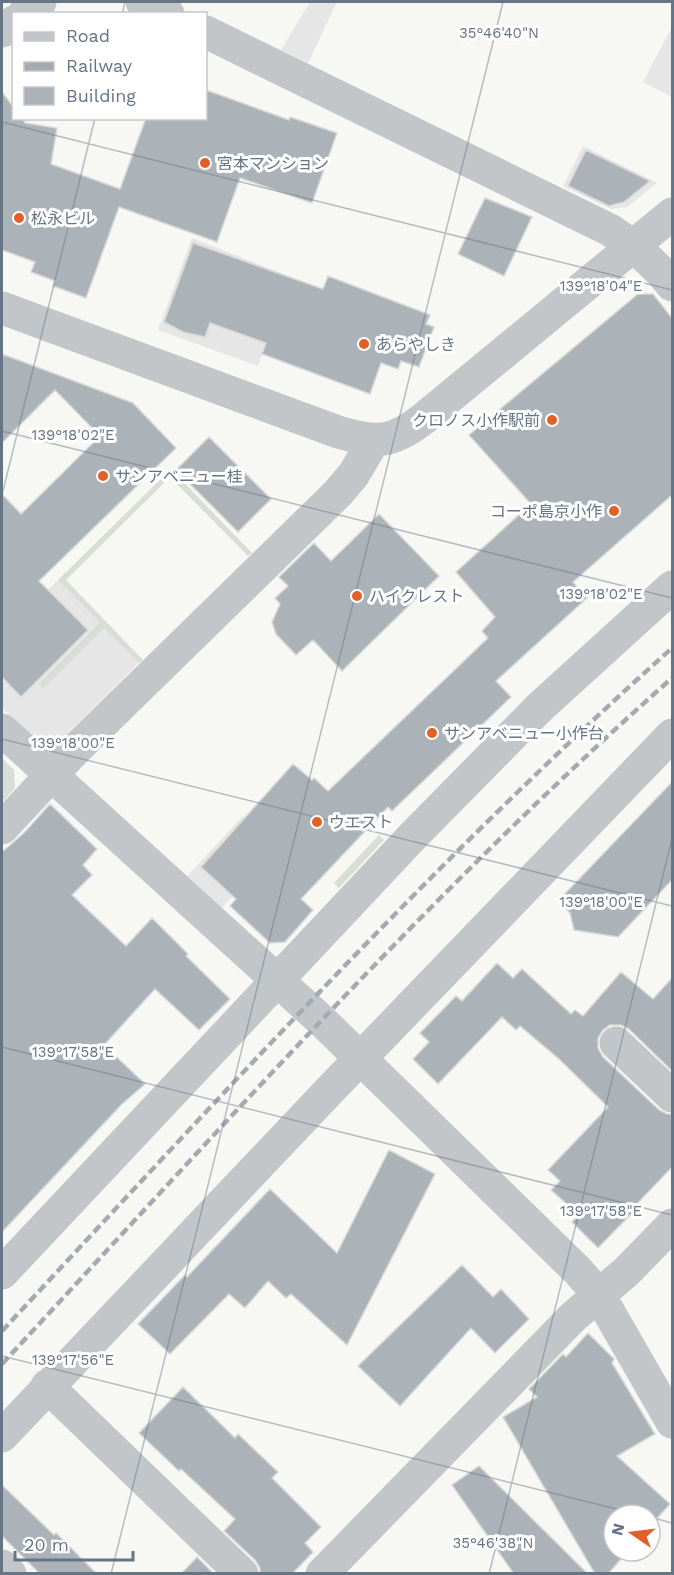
<svg xmlns="http://www.w3.org/2000/svg" width="674" height="1575" font-family="'Work Sans','Noto Sans JP',sans-serif">
<style>
.built{fill:#e5e6e5}
.green{fill:#d8ded5}
.building{fill:#abb3b9;stroke:#d8d9d6;stroke-width:1.5}
.lines{fill:none;stroke-linecap:round;stroke-linejoin:round}
.minor{stroke:#c2c6c9;stroke-width:33}
.rail{stroke:#a5aab0;stroke-width:4.5;stroke-dasharray:9 4.5;stroke-linecap:butt}
.ticks{fill:none;stroke:#667585;stroke-width:1.5;stroke-opacity:0.45}
.poi-dot{fill:#e35f28;stroke:#fff;stroke-width:2}
.labels{text-anchor:middle;stroke-width:6;stroke-linejoin:round;paint-order:stroke}
.poi-label{font-size:16px;fill:#667585;stroke:#fff;text-anchor:start}
.ticks-label{font-size:15px;text-anchor:middle;fill:#667585;stroke:#fff;stroke-width:6;stroke-linejoin:round;paint-order:stroke}
</style>
<rect width="100%" height="100%" fill="#f7f7f4"/>
<!-- built -->
<path class="built" d="M310,2H337L308,63L281,50Z
M672,27V97L643,82Z
M583,146L657,183L627,207L611,209L563,186Z
M192,238L291,277L258,366L158,330Z
M58,580L139,663L59,742L39,743L2,708V636Z
M243,816L277,848L222,908L187,876Z"/>
<!-- green -->
<path class="green" d="M171,469L252,553L248,556L170,477L66,580L143,660L139,663L104,628L43,689L39,684L100,623L58,580Z
M2,758L14,770L15,788L2,803Z
M379,835L384,840L339,888L334,883Z"/>
<!-- building -->
<path class="building" d="M206,90L289,120L290,117L337,133L312,203L240,178L217,242L119,207L86,298L53,286L55,281L31,272L35,262L2,250V92L14,108V118H22L25,123L57,128L51,164L120,189L146,118H206Z
M586,150L650,181L624,202L609,206L568,186Z
M485,198L532,217L504,276L458,254Z
M193,243L323,289L328,276L430,315L426,324L434,327L419,367L401,361L398,369L381,363L370,394L262,354L266,343L210,323L205,337L183,332L164,322Z
M638,294H653L672,318V495L573,582L587,598L496,681L511,697L392,811L388,807L301,899L313,910L285,942L270,943L230,906L236,899L201,867L293,764L312,780L314,778L328,791L488,638L482,631L495,617L456,572L531,504L469,435Z
M2,354L133,403L176,448L39,581L88,630L21,697L2,677V494L21,514L100,436L55,390L2,443Z
M209,437L271,499L238,532L176,470Z
M379,514L439,576L342,671L313,640L296,655L276,634L272,622L280,604L275,598L288,586L279,577L314,543L331,561Z
M672,782V880L618,937L574,930L570,913L558,901Z
M50,804L97,849L83,865L92,875L72,895L126,946L152,918L188,954L186,956L230,999L199,1030L155,989L104,1045L145,1084L122,1104L2,1232V852L24,833Z
M497,963L513,978L522,969L571,1014L575,1010L583,1016L621,972L653,999L672,978V1071L629,1029L621,1025H610L603,1030L598,1038V1048L603,1057L659,1110L667,1114H672V1167L634,1207L636,1209L598,1248L572,1222L579,1215L551,1190L560,1181L548,1170L608,1107L559,1059L520,1026L516,1030L502,1017L438,1084L413,1059L429,1042L420,1033L456,996L462,1001Z
M389,1150L435,1174L347,1345L291,1294L286,1298L268,1281L245,1308L229,1294L170,1354L138,1324L185,1275L187,1277L270,1189L337,1253Z
M462,1265L493,1297L501,1289L529,1319L495,1353L471,1328L400,1406L358,1366Z
M588,1333L614,1359L612,1363L655,1434L617,1456L670,1504L650,1526V1515H614V1551H628L608,1574H595L503,1417L537,1397L529,1389L563,1354L566,1357Z
M183,1387L235,1438L238,1434L278,1472L272,1478L321,1527L305,1543L313,1552L292,1574H260V1568L255,1560L224,1531L235,1519L181,1469L179,1471L139,1433Z
M479,1466L588,1574H514L452,1485Z
M2,1485L54,1535L56,1533L97,1574H40L2,1536Z
M197,1557L214,1574H181Z"/>
<g class="lines">
<!-- minor -->
<path class="minor" d="M142,2L168,14
M24,14L40,2
M2,31L14,22
M206,32L610,230C634,246 654,262 672,285
M2,308L338,432C376,443 391,444 423,419L672,214
M2,730L322,1021L578,1271L599,1295L672,1422
M2,828L73,752L338,493L354,474L374,440
M616,1043L672,1096
M2,1273L412,837L539,708L672,587
M47,1386L242,1574
M2,1436L329,1091L672,735
M2,1566L10,1574
M322,1574L573,1317L626,1272L672,1225"/>
<!-- rail -->
<path class="rail" d="M2,1331C219,1098 434,861 672,648
M2,1364C219,1130 433,890 672,678"/>
</g>
<!-- ticks -->
<path class="ticks" d="M122,14L125,2M2,122L672,290M2,431L672,598M2,495L95,118M2,739L672,906M2,1047L672,1215M2,1356L641,1515M650,1517L672,1523M111,1574L503,2M489,1574L672,839"/>
<!-- markers -->
<g class="poi-dot">
<circle cx="205" cy="163" r="6"/>
<circle cx="19" cy="218" r="6"/>
<circle cx="364" cy="344" r="6"/>
<circle cx="552" cy="420" r="6"/>
<circle cx="103" cy="476" r="6"/>
<circle cx="614" cy="511" r="6"/>
<circle cx="357" cy="596" r="6"/>
<circle cx="432" cy="733" r="6"/>
<circle cx="317" cy="822" r="6"/>
</g>
<g class="labels">
<!-- poi labels -->
<g class="poi-label">
<text x="217" y="169">宮本マンション</text>
<text x="31" y="224">松永ビル</text>
<text x="376" y="350">あらやしき</text>
<text x="540" y="426" text-anchor="end">クロノス小作駅前</text>
<text x="115" y="482">サンアベニュー桂</text>
<text x="602" y="517" text-anchor="end">コーポ島京小作</text>
<text x="369" y="602">ハイクレスト</text>
<text x="444" y="739">サンアベニュー小作台</text>
<text x="329" y="828">ウエスト</text>
</g>
</g>
<g class="ticks-label">
<text x="499" y="38">35°46'40"N</text>
<text x="601" y="291">139°18'04"E</text>
<text x="73" y="440">139°18'02"E</text>
<text x="601" y="599">139°18'02"E</text>
<text x="73" y="748">139°18'00"E</text>
<text x="601" y="907">139°18'00"E</text>
<text x="73" y="1057">139°17'58"E</text>
<text x="601" y="1216">139°17'58"E</text>
<text x="73" y="1365">139°17'56"E</text>
<text x="493" y="1548">35°46'38"N</text>
</g>
<!-- border -->
<rect width="674" height="1575" fill="none" stroke="#667585" stroke-width="6"/>
<!-- legend -->
<rect x="12" y="12" width="195" height="108" fill="#ffffff" stroke="#c2c8ce" stroke-width="1.5"/>
<rect x="24" y="32" width="30" height="9" fill="#c2c6c9" stroke="#c2c8ce" stroke-width="1.5"/>
<text x="66" y="42" font-size="18" fill="#667585">Road</text>
<rect x="24" y="62" width="30" height="9" fill="#a5aab0" stroke="#c2c8ce" stroke-width="1.5"/>
<text x="66" y="72" font-size="18" fill="#667585">Railway</text>
<rect x="24" y="87" width="30" height="18" fill="#abb3b9" stroke="#c2c8ce" stroke-width="1.5"/>
<text x="66" y="102" font-size="18" fill="#667585">Building</text>
<!-- north arrow -->
<g transform="translate(632 1533) rotate(284)"><circle r="28" fill="#ffffff" stroke="#c2c8ce" stroke-width="1.5"/>
<path d="M0-4.5L10 22L0 15L-10 22Z" fill="#e35f28"/>
<text y="-9" font-size="16" font-weight="bold" text-anchor="middle" fill="#667585">N</text>
</g>
<!-- scale -->
<path d="M15 1551v9h118v-9" fill="none" stroke="#667585" stroke-width="3"/>
<text x="24" y="1551" font-size="18" fill="#667585" stroke="#ffffff" stroke-width="4.5" paint-order="stroke">20 m</text>
</svg>
